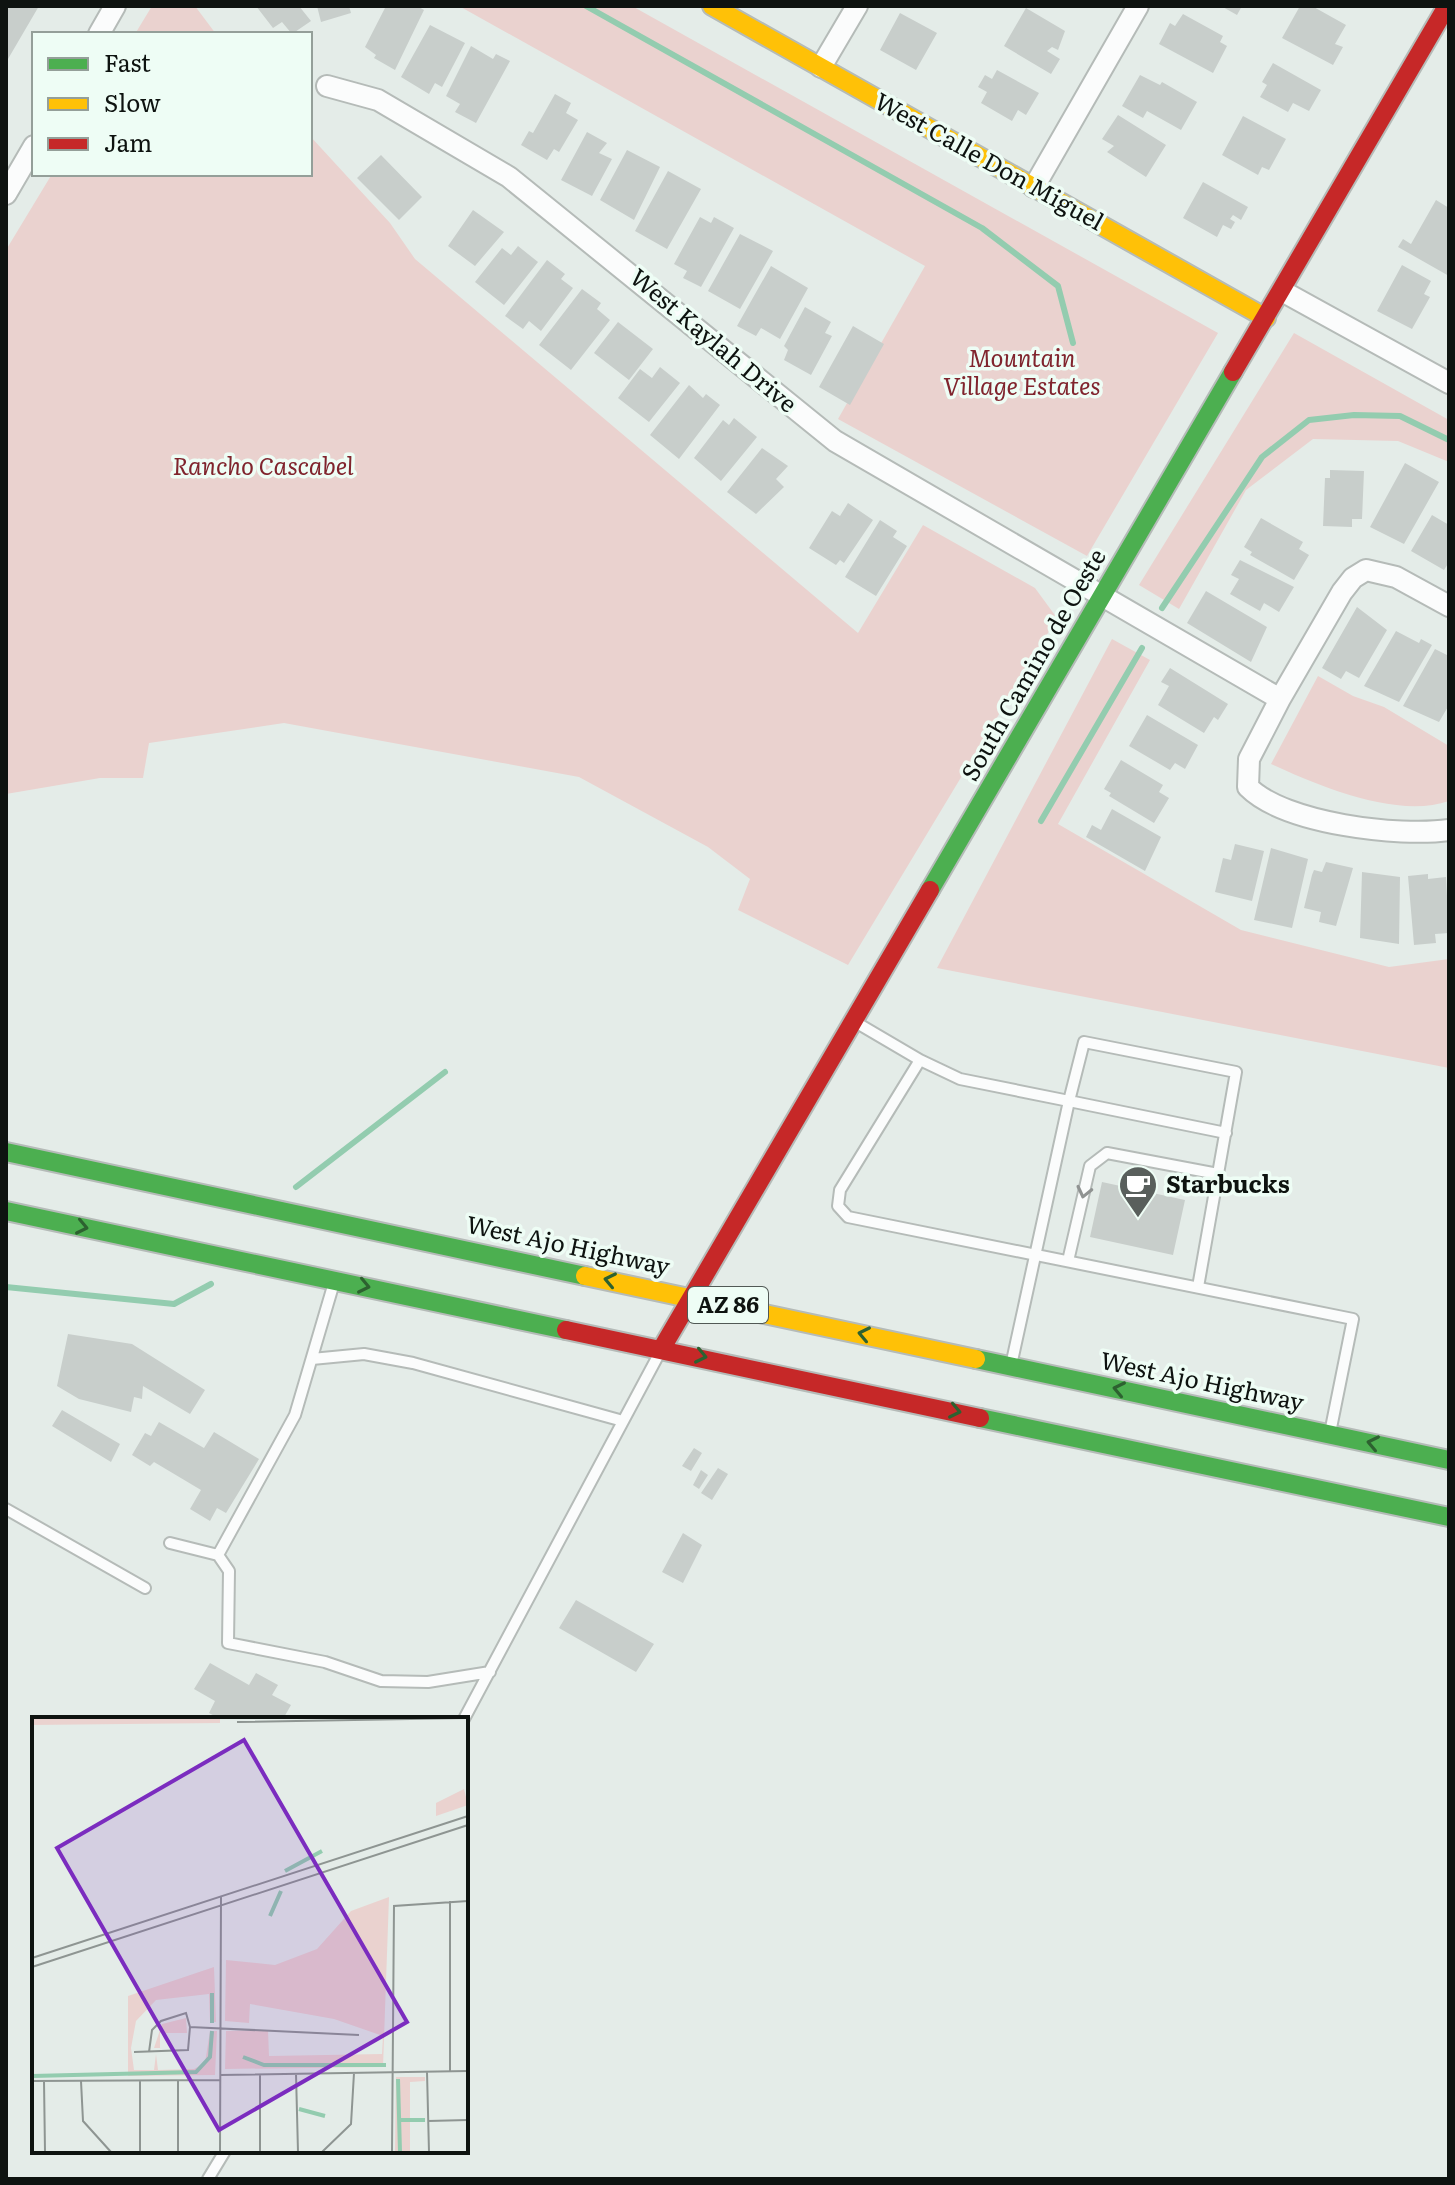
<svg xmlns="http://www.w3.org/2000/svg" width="1455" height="2185" font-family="Literata,serif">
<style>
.green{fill:#ead2cf}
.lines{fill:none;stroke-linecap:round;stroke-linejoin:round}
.stream{stroke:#93ccaf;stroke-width:6}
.building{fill:#c8cecb}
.lane-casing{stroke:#b5bbb8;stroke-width:14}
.street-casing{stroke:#b5bbb8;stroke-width:24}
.fast-casing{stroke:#b5bbb8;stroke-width:22}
.slow-casing{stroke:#b5bbb8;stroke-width:22}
.jam-casing{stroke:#b5bbb8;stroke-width:22}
.lane{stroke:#fbfcfc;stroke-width:10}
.street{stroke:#fbfcfc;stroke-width:20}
.fast{stroke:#4caf50;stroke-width:18}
.slow{stroke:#ffc107;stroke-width:18}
.jam{stroke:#c62828;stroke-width:18}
.oneway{stroke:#909392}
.oneway2{stroke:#2d6130}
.labels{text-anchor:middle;stroke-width:7;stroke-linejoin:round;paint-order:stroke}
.shield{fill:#eefdf5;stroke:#515955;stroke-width:2}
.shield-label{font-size:22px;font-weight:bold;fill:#0e1310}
.street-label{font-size:24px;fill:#0e1310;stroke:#eefdf5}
.park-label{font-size:24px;font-style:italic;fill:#80242d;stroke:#eefdf5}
.poi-label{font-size:24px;font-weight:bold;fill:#0e1310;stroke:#eefdf5;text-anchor:start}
.inset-river{fill:none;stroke:#93ccaf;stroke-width:4}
.inset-road{fill:none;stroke:#8e9592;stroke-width:2}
.view{fill:#7b2cbf;fill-opacity:0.15;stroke:#7b2cbf;stroke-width:4}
.inset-edge{fill:none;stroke:#0e1310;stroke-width:4}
</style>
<rect width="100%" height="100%" fill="#e4ece8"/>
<!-- green -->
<path class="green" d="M152,6H195L216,34H135Z
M459,6H632L1218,333L1087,556L838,419L925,266Z
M310,136L390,223L415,259L858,633L923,525L1035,588L1057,618L848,965L738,910L750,879L708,847L579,777L284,723L149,743L143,778H100L6,794V250L52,174H310Z
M1294,333L1449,420V462L1398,441L1313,439L1246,490L1179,609L1139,585Z
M1112,639L1150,660L1058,824L1241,930L1389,967L1449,959V1068L937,968Z
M1318,676L1353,696L1384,707L1449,746V801C1397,819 1319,786 1271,764Z"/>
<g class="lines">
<!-- stream -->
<path class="stream" d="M586,6L982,228L1058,286L1073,343
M1162,608L1262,457L1309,420L1354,415L1400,416L1449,440
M1041,821L1142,648
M296,1187L445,1072
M6,1287L174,1304L211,1284"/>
</g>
<!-- building -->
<path class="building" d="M6,6H39L8,59L6,58Z
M256,6H299L311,21L292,34L282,22L273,28Z
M317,6H349L351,13L321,22Z
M386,6H417L424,10L395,70L374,58L376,55L365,47Z
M1221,6H1242L1237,15Z
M1300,6H1312L1346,25L1335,44L1343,47L1333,65L1282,38Z
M1026,8L1065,31L1058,50L1052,47L1047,51L1060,59L1051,74L1004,46Z
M900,13L937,33L916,70L880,50Z
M1183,14L1223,36L1220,42L1227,46L1213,73L1159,44L1170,23L1175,26Z
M430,25L465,43L442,87L435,83L429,94L401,77Z
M471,46L493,59L496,54L510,61L476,123L455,112L460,104L446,96Z
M1273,63L1321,90L1309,111L1293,103L1288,112L1260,97L1267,85L1262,82Z
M997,70L1039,93L1026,115L1018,110L1012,121L981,103L987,92L978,87L985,75L992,79Z
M1140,75L1160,85L1162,82L1197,102L1181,130L1147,111L1143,118L1122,106Z
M555,94L571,103L566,113L578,120L559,152L554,149L547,160L521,145L529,131L533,133Z
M1118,115L1166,145L1146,177L1107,152L1114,146L1102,139Z
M1243,116L1286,139L1269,170L1262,167L1258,175L1222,155Z
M587,132L607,143L599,153L612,159L592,196L561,180Z
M627,150L660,167L634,220L600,200Z
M381,155L422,197L399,220L357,178Z
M668,171L701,189L667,249L635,231Z
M1203,182L1248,207L1241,220L1233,215L1230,219L1235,222L1231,229L1223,225L1217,237L1183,218Z
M1436,200L1449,208V276L1398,247L1403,239L1411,244Z
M473,210L504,232L475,266L448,246Z
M700,217L711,223L714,217L734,228L701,287L683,278L687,271L674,264Z
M740,234L773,251L740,309L708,291Z
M518,246L538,262L504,305L475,282L502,248L511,255Z
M547,260L565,274L561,279L573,288L541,331L529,321L523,329L505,316Z
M1402,265L1431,281L1424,294L1430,297L1412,329L1377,311Z
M771,266L808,288L780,339L761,328L756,336L737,326Z
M582,289L601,303L597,309L610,320L571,370L539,345Z
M805,307L831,322L825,333L832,336L811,375L784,360L788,350L784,346Z
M618,322L653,349L629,380L594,353Z
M853,326L884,344L850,405L819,387Z
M660,367L680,383L649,422L618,398L640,369L652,378Z
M689,385L703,398L706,394L720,405L679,459L650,435Z
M734,418L757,437L721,481L694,458L723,420L729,425Z
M762,448L788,466L776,479L784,487L756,514L727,492Z
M1405,463L1439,482L1404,544L1370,527Z
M1330,470L1364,471L1362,519H1352V527L1323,526L1325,478H1330Z
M848,503L873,520L844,563L840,560L836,565L809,548L832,511L840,516Z
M1432,515L1449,525V562L1444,570L1411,551Z
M1261,518L1303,542L1299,549L1309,555L1294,580L1250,555L1252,552L1244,547Z
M880,520L897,531L893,537L907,546L876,596L845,577Z
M1240,560L1294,587L1279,612L1264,603L1260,611L1230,594L1239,579L1231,575Z
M1206,591L1267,627L1251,662L1187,623Z
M1357,607L1387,630L1359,678L1346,671L1341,679L1322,668Z
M1396,631L1419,643L1421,639L1432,645L1399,702L1364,686Z
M1435,649L1449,656V705L1439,722L1403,706Z
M1170,668L1228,704L1218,720L1214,717L1204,733L1158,705L1169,686L1161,682Z
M1147,715L1198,745L1185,769L1175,763L1170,770L1129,746Z
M1121,760L1163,785L1159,792L1169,798L1154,823L1109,796L1111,793L1104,789Z
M1112,809L1161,837L1145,871L1086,837L1092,825L1101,830Z
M1235,844L1264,851L1252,901L1215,892L1223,858L1231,860Z
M1271,848L1308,859L1292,928L1254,920Z
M1326,862L1353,868L1336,926L1319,922L1321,912L1304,908L1312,875L1314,870L1322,872Z
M1362,872L1400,877L1399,944L1360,938Z
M1428,874V879L1446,877L1449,933L1435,934L1436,943L1414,945L1408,876Z
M1102,1182L1185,1200L1173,1255L1090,1237Z
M68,1334L132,1344L205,1390L190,1414L143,1386L142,1399L134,1397L131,1412L79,1399L57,1386Z
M62,1410L120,1444L111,1462L52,1426Z
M159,1422L204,1448L214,1432L259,1459L226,1513L217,1508L210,1521L190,1509L201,1490L154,1462L150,1466L132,1455L145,1433L151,1436Z
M694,1448L702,1453L691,1471L682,1466Z
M718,1468L728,1474L712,1500L701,1493Z
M701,1470L708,1475L699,1489L693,1485Z
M683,1533L702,1545L683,1583L662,1572Z
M576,1600L654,1644L636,1672L559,1628Z
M210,1663L249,1685L256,1673L278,1685L272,1695L291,1705L283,1719H220L209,1713L215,1701L194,1689Z"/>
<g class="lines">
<defs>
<path id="lane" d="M857,1023L920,1060L840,1190L838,1206L848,1217L1353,1319L1331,1428
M920,1060L960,1079L1069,1101L1012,1361
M1068,1261L1090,1166L1107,1153L1218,1174
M1198,1287L1236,1072L1084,1042L1069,1101L1226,1133
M312,1359L364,1354L413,1363L623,1421
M6,1509L145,1588
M170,1543L218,1555L295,1415L333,1286
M218,1555L229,1571L228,1643L325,1662L381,1681L428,1682L490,1672
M464,1719L659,1354
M208,2179L225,2151"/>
<path id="street" d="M99,34L115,6
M821,67L857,6
M327,86L378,100L509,177L835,441L1280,699L1342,592L1353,578L1366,570L1396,577L1449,606
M1034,187L1138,6
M6,194L34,146
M1282,291L1449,383
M1280,699L1249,759L1248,787C1285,824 1399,837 1449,830"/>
<path id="fast" d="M930,890L1233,372
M6,1152L585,1276
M6,1211L566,1330
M976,1359L1449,1460
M980,1418L1449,1517"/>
<path id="slow" d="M712,6L1266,318
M585,1276L976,1359"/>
<path id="jam" d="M1233,372L1447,6
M566,1330L980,1418
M662,1348L930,890"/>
</defs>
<!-- lane casing -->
<use href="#lane" class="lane-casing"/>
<!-- street casing -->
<use href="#street" class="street-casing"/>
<!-- fast casing -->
<use href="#fast" class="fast-casing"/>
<!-- slow casing -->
<use href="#slow" class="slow-casing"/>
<!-- jam casing -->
<use href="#jam" class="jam-casing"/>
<!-- lane -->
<use href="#lane" class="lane"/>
<!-- street -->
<use href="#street" class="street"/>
<!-- fast -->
<use href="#fast" class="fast"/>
<!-- slow -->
<use href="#slow" class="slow"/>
<!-- jam -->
<use href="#jam" class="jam"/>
</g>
<!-- one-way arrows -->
<defs><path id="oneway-chevron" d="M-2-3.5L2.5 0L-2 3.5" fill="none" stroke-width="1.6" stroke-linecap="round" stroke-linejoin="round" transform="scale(2)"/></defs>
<use class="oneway" href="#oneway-chevron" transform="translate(1084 1192) rotate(103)"/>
<g class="oneway2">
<use href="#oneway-chevron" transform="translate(82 1227) rotate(12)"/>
<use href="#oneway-chevron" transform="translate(610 1280) rotate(-168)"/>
<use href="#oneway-chevron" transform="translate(364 1286) rotate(12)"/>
<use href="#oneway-chevron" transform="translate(864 1334) rotate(-168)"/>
<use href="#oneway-chevron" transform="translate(701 1356) rotate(12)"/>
<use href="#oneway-chevron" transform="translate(1119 1389) rotate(-168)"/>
<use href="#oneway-chevron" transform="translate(955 1411) rotate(12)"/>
<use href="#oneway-chevron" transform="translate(1373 1443) rotate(-168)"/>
</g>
<!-- icons -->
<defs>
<symbol id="cafe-pin" viewBox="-11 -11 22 30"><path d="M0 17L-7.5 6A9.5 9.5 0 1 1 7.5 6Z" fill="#595f5c" stroke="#eefdf5"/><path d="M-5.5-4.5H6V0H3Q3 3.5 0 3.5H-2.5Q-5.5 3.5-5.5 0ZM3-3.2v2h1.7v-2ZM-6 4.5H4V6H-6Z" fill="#fff"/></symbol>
</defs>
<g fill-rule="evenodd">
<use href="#cafe-pin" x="1116" y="1163" width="44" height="60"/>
</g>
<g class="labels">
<!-- shield labels -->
<rect class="shield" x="688" y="1287" width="80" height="36" rx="6"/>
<g class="shield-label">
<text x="728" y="1313">AZ 86</text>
</g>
<!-- street labels -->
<g class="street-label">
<text transform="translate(989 162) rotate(29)" y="8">West Calle Don Miguel</text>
<text transform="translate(713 341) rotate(40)" y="8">West Kaylah Drive</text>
<text transform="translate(1034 665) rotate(-60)" y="8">South Camino de Oeste</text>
<text transform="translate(568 1246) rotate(12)" y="8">West Ajo Highway</text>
<text transform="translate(1202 1382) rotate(12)" y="8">West Ajo Highway</text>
</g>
<!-- park labels -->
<g class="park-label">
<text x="1022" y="367">Mountain<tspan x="1022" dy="28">Village Estates</tspan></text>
<text x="263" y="475">Rancho Cascabel</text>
</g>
<!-- poi labels -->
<g class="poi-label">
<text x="1166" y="1193">Starbucks</text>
</g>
</g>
<!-- overview -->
<g transform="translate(32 1717)">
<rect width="436" height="436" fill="#e4ece8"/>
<path d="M0,1H188V6L0,8ZM432,72L436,88L404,99V86ZM357,180L351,350L193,352L194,314L236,313L237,339L350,337L351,319L302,302L218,287L217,306L193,304L194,243L243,248L285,232L319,194ZM182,250L184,305H178L177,277L124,283L104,304L99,331L102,353H122L124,337L126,353L162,352L173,346L178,314H185L183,358L96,359V279ZM154,301L155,316H128V331H122L130,307ZM364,360H393V364L378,365V401H394L378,404V435H363Z" fill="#ead2cf"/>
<path class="inset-river" d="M253,154L290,134M238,199L249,174M180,306V276M211,340L232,348H354M0,359L164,355L178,340L180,314M366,362L368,435M267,392L293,399M368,403H393"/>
<path class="inset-road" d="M205,5L436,1M0,241L436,99M0,250L436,108M102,335L156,333L158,310L327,318M117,335L120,313L129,304L154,296L158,310M418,354V184M395,355L397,435M228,357V435M264,357L266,435M188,358L436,354M0,364L188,363M12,364L13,435M49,364L51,404L79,435M108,364V435M396,404L436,403M146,435V363M188,435L189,180M290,435L319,407L322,356M360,435L362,189L436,184"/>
<path class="view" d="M212,23L375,305L187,413L25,131Z"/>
<rect width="436" height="436" class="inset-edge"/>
</g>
<!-- border -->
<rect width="1455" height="2185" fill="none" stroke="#0e1310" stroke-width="16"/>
<!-- legend -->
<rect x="32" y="32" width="280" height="144" fill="#eefdf5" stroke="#949f99" stroke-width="2"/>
<rect x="48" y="58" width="40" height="12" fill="#4caf50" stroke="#949f99" stroke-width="2"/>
<text x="104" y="72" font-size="24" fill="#0e1310">Fast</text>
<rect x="48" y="98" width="40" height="12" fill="#ffc107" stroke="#949f99" stroke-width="2"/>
<text x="104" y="112" font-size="24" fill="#0e1310">Slow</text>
<rect x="48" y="138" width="40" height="12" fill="#c62828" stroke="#949f99" stroke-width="2"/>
<text x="104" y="152" font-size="24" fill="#0e1310">Jam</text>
</svg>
